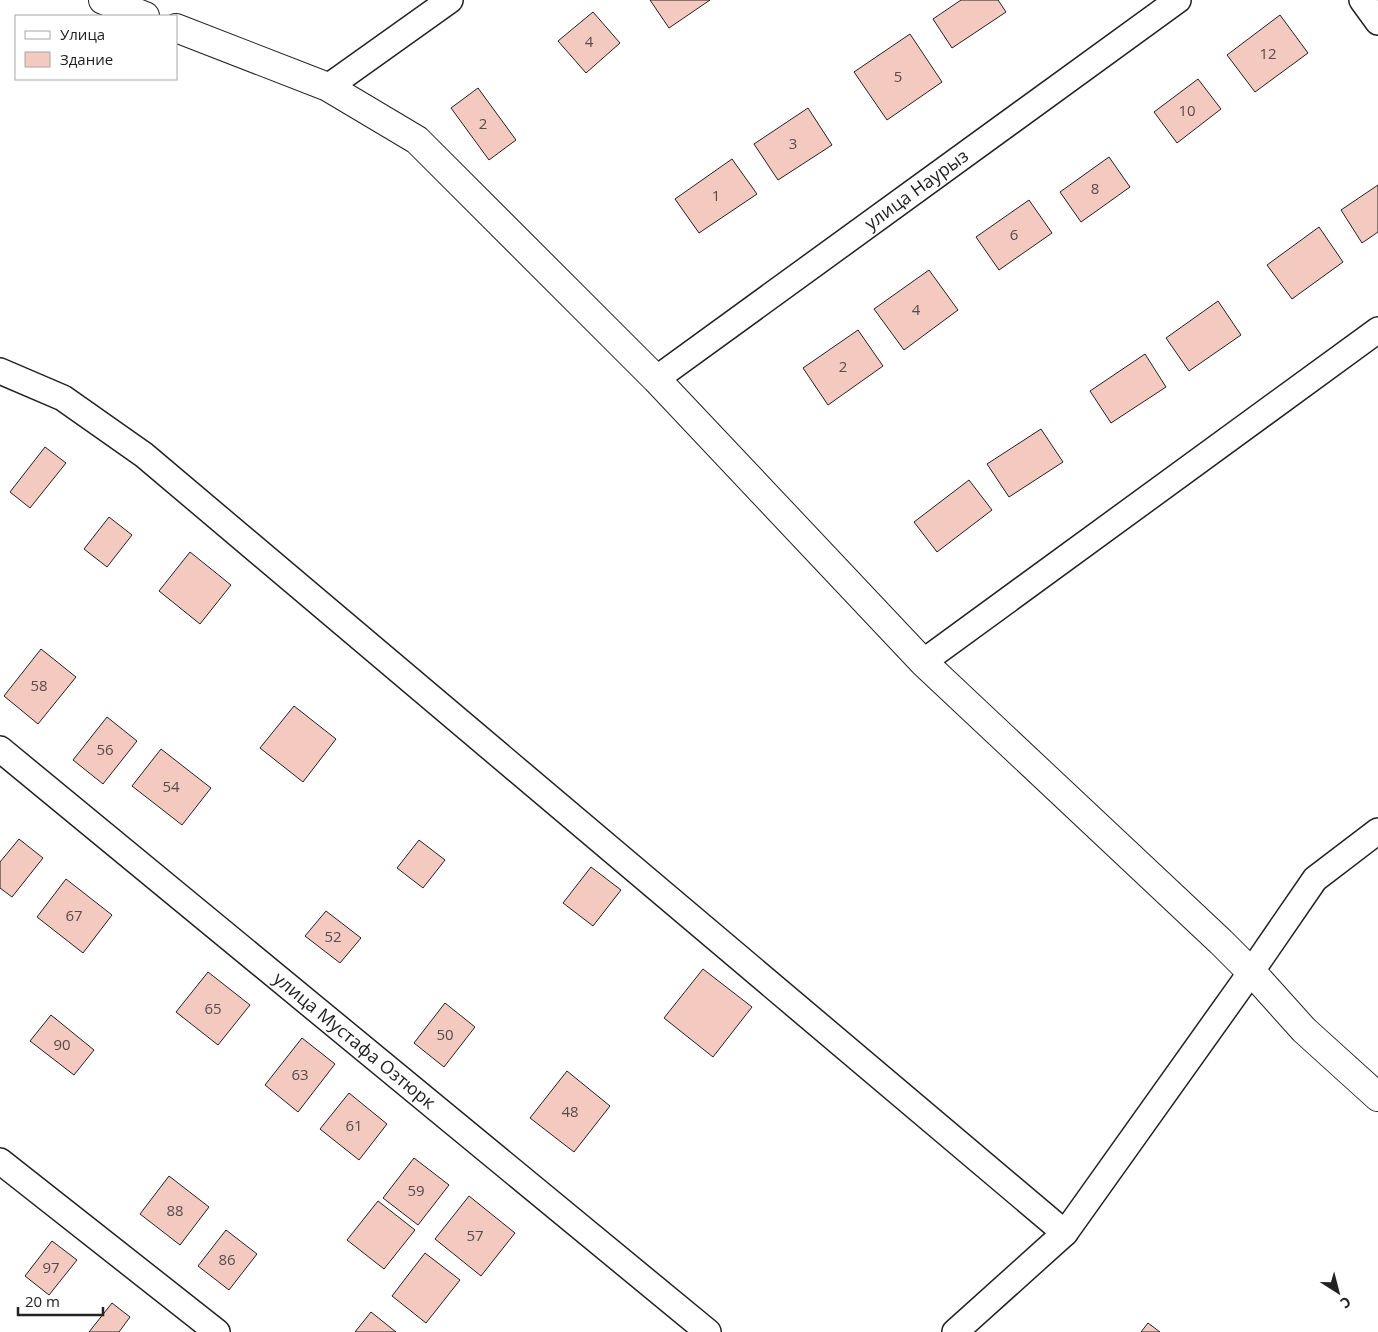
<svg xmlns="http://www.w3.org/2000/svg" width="1378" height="1332" font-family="'Open Sans',sans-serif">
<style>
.building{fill:#f3c9c0;stroke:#222}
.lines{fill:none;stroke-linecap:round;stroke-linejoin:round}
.street-casing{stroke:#222;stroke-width:28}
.secondary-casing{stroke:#222;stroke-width:30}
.street{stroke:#fff;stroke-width:25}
.secondary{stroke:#fff;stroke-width:28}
.labels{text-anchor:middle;stroke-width:4;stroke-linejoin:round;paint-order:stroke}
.number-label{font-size:15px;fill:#564c4a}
.street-label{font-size:18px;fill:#222;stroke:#fff}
</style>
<rect width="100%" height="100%" fill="#fff"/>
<!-- building -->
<path class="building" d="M650,0H710L669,28Z
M961,0H998L1006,12L952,48L933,19Z
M593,12L620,43L586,73L558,41Z
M1280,15L1308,53L1255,92L1227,55Z
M910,34L942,82L887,120L854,72Z
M1198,79L1221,109L1177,143L1154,112Z
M478,88L516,140L489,160L451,108Z
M808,108L832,145L778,180L754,144Z
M1109,157L1130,187L1081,222L1060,192Z
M732,159L757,194L699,233L675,199Z
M1378,185V232L1362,243L1341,210Z
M1029,200L1052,233L999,270L976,237Z
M1319,227L1343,262L1292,299L1267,265Z
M929,270L958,310L904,350L874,309Z
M1218,301L1241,335L1189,371L1166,338Z
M858,330L883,366L828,405L803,368Z
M1145,354L1166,387L1111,423L1090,391Z
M1041,429L1063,462L1009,497L987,464Z
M45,447L66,463L30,508L10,492Z
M969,480L992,510L937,552L914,522Z
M109,517L132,535L107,567L84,549Z
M190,552L231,585L200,624L159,591Z
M41,649L76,677L38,724L4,696Z
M294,706L336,739L303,782L260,748Z
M107,717L137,741L103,784L73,760Z
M161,749L211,788L182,825L132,786Z
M19,839L43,858L12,897L0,888V862Z
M419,840L445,860L423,888L397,868Z
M591,867L621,890L593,926L563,903Z
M66,879L112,915L83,953L37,917Z
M326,911L361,938L340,963L305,936Z
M703,969L752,1007L713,1057L664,1018Z
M208,972L250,1005L218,1045L176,1012Z
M445,1003L475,1027L444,1067L414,1043Z
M51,1015L94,1050L74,1075L30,1041Z
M302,1038L335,1064L298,1112L265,1085Z
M567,1071L610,1106L574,1152L530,1118Z
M349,1093L387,1124L359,1160L320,1129Z
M414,1158L449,1185L418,1225L383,1198Z
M169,1176L209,1207L180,1245L140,1214Z
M469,1196L515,1233L481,1276L435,1239Z
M378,1201L415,1230L384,1269L347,1240Z
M226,1230L257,1254L229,1290L198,1266Z
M52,1241L77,1260L49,1295L25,1276Z
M425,1253L460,1280L426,1323L392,1296Z
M112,1303L130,1317L119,1332H89Z
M371,1312L396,1332H355Z
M1148,1323L1160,1332H1141Z"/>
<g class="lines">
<defs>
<g id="street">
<path d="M1362,0L1378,22"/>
<path d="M328,87L450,0"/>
<path d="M0,371L63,398L144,455L1065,1233"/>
<path id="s1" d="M656,379L1178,0"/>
<path d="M923,662L1378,330"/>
<path id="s2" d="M0,749L708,1332"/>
<path d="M0,1161L217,1332"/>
<path d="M955,1332L1065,1233L1251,972L1315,879L1378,831"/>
</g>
<path id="secondary" d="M103,0L145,16
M176,28L328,87L417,140L656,379L923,662L1221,942L1260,981L1304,1030L1378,1097"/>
</defs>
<!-- street casing -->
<use href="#street" class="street-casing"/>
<!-- secondary casing -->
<use href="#secondary" class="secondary-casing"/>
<!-- street -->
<use href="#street" class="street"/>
<!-- secondary -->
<use href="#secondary" class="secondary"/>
</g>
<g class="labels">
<!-- number labels -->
<g class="number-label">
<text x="589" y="47">4</text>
<text x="1268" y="59">12</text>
<text x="898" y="82">5</text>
<text x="1187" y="116">10</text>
<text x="483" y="129">2</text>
<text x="793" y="149">3</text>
<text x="1095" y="194">8</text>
<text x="716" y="201">1</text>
<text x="1014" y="240">6</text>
<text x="916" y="315">4</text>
<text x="843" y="372">2</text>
<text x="39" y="691">58</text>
<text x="105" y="755">56</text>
<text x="171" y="792">54</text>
<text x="74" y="921">67</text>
<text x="333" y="942">52</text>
<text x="213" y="1014">65</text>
<text x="445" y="1040">50</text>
<text x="62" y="1050">90</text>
<text x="300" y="1080">63</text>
<text x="570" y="1117">48</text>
<text x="354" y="1131">61</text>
<text x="416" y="1196">59</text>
<text x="175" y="1216">88</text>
<text x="475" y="1241">57</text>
<text x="227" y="1265">86</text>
<text x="51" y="1273">97</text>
</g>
<!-- street labels -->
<g class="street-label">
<text dy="6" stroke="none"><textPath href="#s1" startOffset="322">улица Наурыз</textPath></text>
<text dy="6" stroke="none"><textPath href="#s2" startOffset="459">улица Мустафа Озтюрк</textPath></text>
</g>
</g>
<!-- legend -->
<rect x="15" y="15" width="162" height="65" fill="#ffffff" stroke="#a7a7a7"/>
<rect x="25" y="31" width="25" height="8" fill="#ffffff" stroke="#a7a7a7"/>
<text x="60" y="40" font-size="15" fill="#222222">Улица</text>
<rect x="25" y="52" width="25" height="15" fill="#f3c9c0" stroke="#a7a7a7"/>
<text x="60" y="65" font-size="15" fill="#222222">Здание</text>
<!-- north arrow -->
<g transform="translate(1338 1292) rotate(144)" stroke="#ffffff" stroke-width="4" paint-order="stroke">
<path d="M0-4L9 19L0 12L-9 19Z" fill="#222222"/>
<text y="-8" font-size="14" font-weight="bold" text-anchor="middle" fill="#222222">С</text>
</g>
<!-- scale -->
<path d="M18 1307v8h85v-8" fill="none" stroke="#222222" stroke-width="2.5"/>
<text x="25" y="1307" font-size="15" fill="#222222" stroke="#ffffff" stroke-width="4" paint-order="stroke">20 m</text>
</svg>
